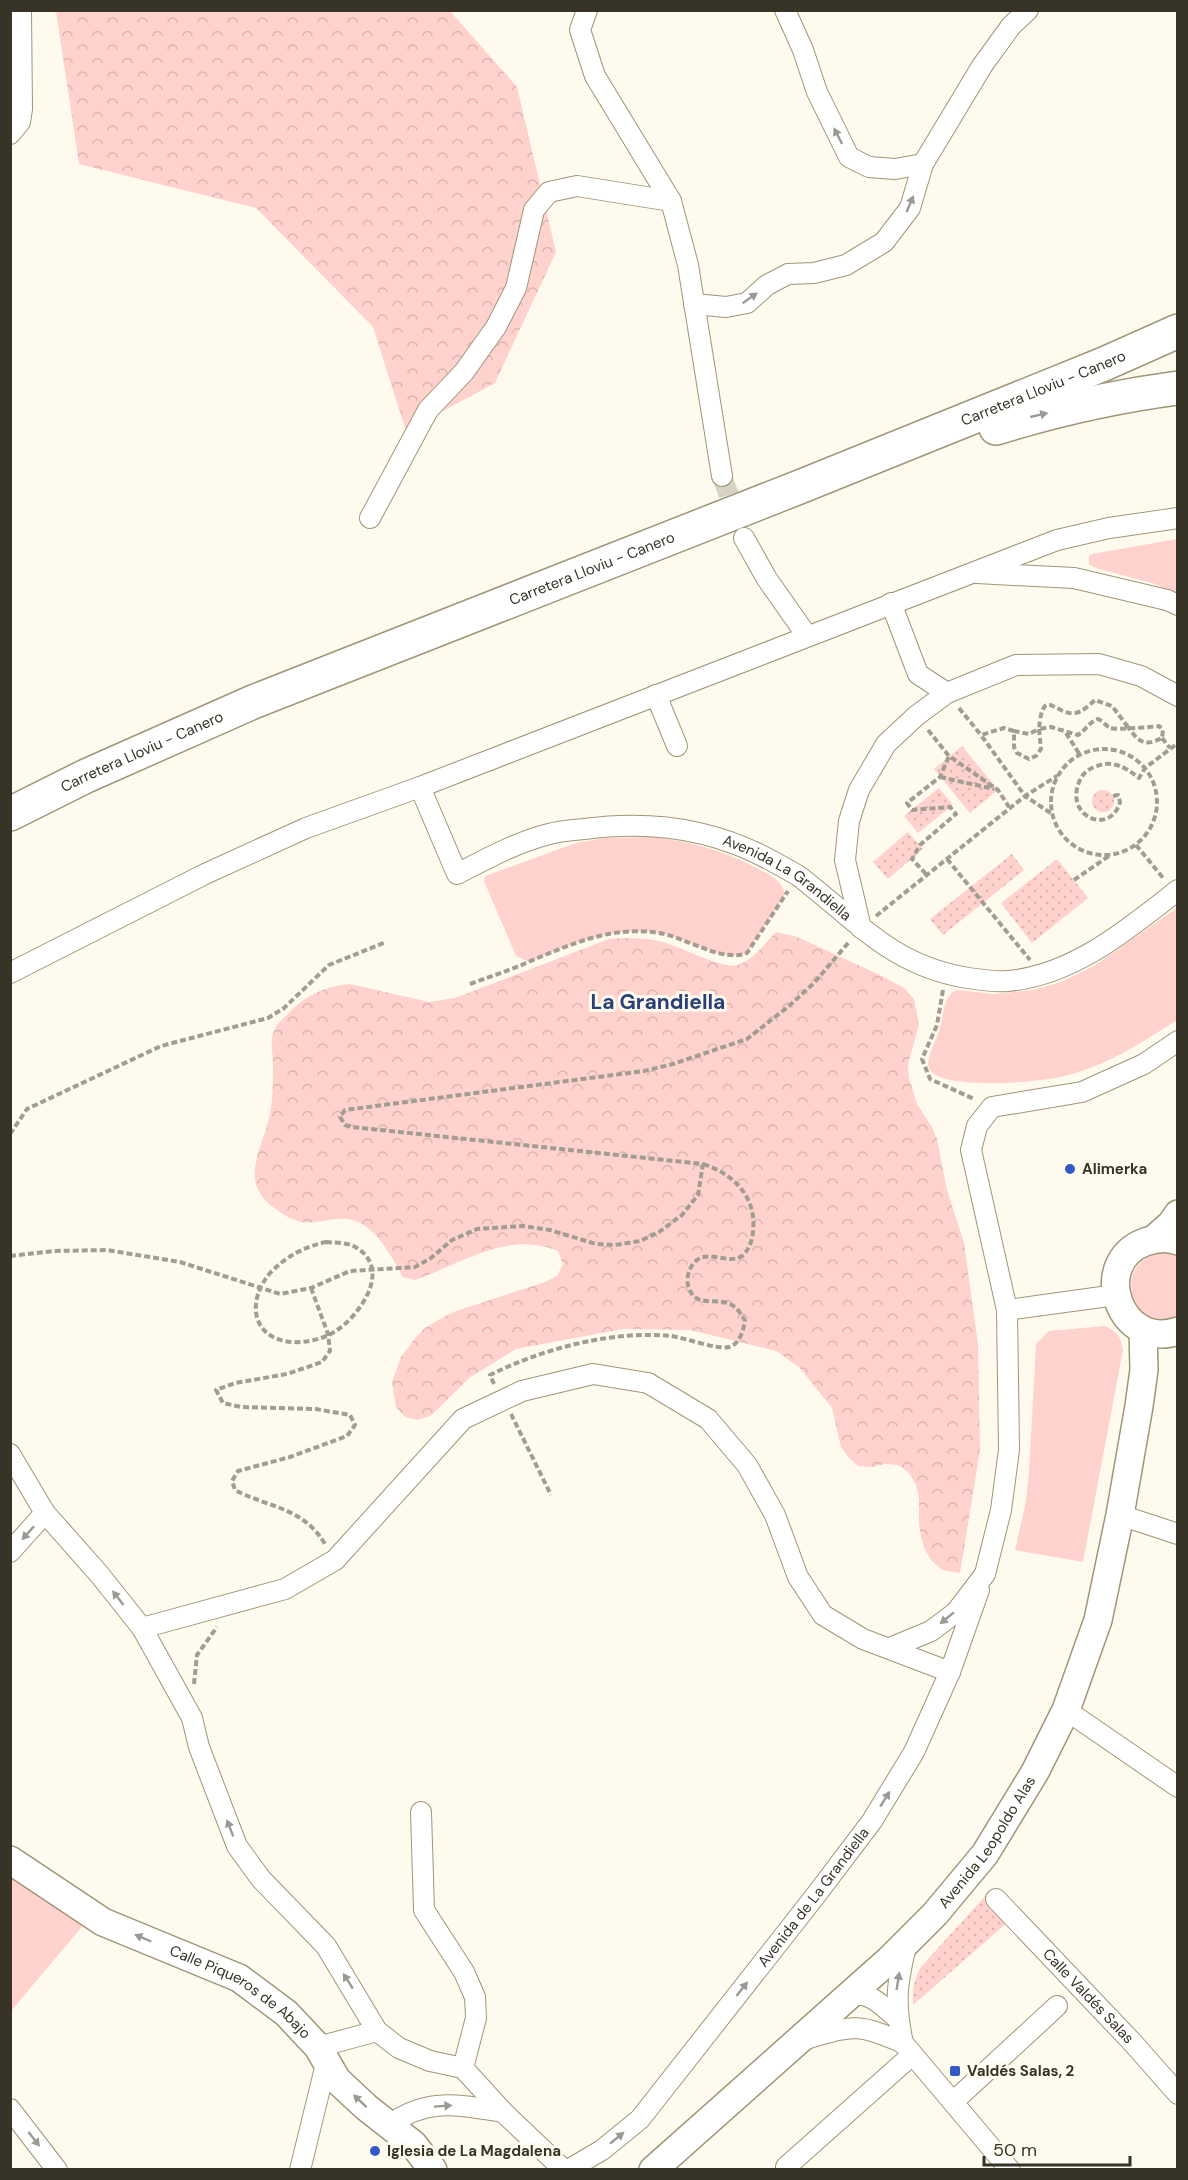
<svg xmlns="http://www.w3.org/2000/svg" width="1188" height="2180" font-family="'DM Sans',sans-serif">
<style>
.grass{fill:#ffd2cd}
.forest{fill:url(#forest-crowns)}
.park{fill:url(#park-dots)}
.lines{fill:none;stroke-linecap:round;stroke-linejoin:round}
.street-tunnel{stroke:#d6d3c6;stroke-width:20;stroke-dasharray:20 10;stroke-linecap:butt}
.street-casing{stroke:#9f9678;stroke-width:22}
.secondary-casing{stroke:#9f9678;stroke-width:30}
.highway-casing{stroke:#9f9678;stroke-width:36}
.path{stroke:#a19e91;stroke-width:4;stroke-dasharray:6 3;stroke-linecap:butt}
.street{stroke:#fff;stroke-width:20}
.secondary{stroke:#fff;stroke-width:27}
.highway{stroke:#fff;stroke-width:33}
.oneway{fill:#9b9993}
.poi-dot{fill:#3359c9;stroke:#fefbee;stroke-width:2}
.labels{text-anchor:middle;stroke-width:6;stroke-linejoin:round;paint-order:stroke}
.street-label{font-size:15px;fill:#373327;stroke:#fefbee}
.poi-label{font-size:15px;font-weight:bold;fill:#373327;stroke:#fefbee;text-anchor:start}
.district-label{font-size:21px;font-weight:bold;fill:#293f77;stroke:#fefbee}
</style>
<defs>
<pattern id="forest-crowns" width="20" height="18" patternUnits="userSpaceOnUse" patternTransform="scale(1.5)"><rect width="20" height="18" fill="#ffd2cd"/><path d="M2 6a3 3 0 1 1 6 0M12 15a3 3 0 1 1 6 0" fill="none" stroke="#dbb5b0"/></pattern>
<pattern id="park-dots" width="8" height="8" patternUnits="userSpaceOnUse" patternTransform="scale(1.5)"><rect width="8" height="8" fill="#ffd2cd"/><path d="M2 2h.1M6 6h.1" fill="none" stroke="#dbb5b0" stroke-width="1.8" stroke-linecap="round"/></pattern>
</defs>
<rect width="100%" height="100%" fill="#fefbee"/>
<!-- grass -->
<path class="grass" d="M1177,539V594L1152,583L1099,569L1089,565V556L1092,554Z
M654,837C692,842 726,851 760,870C772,876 783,881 785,895L747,953C722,964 685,936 658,933C610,926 572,944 529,962L516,956L484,881L485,876L576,843L604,838Z
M1177,908L1176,1021C1151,1036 1127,1053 1100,1064C1089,1068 1077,1073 1065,1076C1043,1082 944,1091 930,1070C924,1060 936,1041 939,1031C944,1018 942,997 956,990L995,994L1033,990L1061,982L1094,966Z
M1163,1251L1177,1254V1317C1133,1336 1107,1263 1163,1251Z
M1105,1326C1118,1332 1121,1337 1123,1350L1083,1562L1015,1550L1026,1501L1029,1471L1036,1344L1049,1331Z
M11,1870L86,1922L11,2011Z"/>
<!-- forest -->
<path class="forest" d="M56,11H450L517,87L556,252L495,383L406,431L373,327L256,208L79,164Z
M776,932L795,936L882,976L904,988L914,999L919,1025L908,1064L909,1078L917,1104L932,1127L937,1139L947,1190L964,1243L978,1344L980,1450L960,1573L942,1570L932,1561L925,1550L921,1537L919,1524V1498L916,1485L909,1473L898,1465L885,1464L871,1467L858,1466L848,1457L841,1447L832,1408L799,1367L776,1351L690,1330L623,1329L516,1349L469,1378L440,1407L430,1416L418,1420L405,1417L396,1407L392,1382L401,1357L416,1337L425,1328L447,1315L459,1310L545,1282L557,1276L563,1264L558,1251C507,1230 461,1264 415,1280L403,1277C393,1260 382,1237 365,1226C333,1205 313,1240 276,1209C270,1205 263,1199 260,1193C245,1170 266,1138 270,1114C273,1098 273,1081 273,1064C273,1052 269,1040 275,1029C277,1023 283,1019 287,1015C305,995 324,987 350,984L429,1002L455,998L609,939C625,937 643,938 659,941C678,945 723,970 738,965C753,960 765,943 776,932Z"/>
<!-- park -->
<path class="park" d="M962,746L998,790L970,813L934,769Z
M939,788L953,805L918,833L904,816Z
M1092 801a11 11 0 1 1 22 0a11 11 0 1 1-22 0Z
M908,832L923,849L888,879L873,862Z
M1012,854L1024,870L943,935L930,919Z
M1057,859L1088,898L1032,943L1001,903Z
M986,1895L1008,1922L913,2005C912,1991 914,1980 921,1967Z"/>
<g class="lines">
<!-- street-tunnel -->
<path class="street-tunnel" d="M722,476L738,521"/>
<defs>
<g id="street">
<path d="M587,10L580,30L595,76L671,201L688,265L722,476"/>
<path d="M785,10L803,50L817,92L849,157L869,167L895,169L923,164"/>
<path d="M10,134L20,122L22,109L21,10"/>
<path d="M694,304L726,307L747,303L767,285L788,274L814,273L846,265L884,242L910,208L923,164L982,66L1011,26L1028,10"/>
<path d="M370,518L428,410L464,372L496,327L516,288L534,210L549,192L577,186L671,201"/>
<path d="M744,538L767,579L807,636"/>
<path d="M977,573L1074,578L1167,600L1178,605"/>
<path d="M891,603L918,674L947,693"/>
<path d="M656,695L677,746"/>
<path id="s1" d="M420,787L457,874C486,859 517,842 549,834C560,831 573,830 584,829C651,820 713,828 772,861C781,866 791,871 800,877C857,921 892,966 968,978C981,980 995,982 1008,981C1074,975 1128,929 1178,890"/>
<path d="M861,928L845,860L849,821L859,790L886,744L916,716L947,693L1016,665L1099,664L1141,676L1178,696"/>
<path d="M10,973L205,874L306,828L420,787L1057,540L1109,528L1178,518"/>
<path d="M1007,1310L1116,1295"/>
<path d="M10,1454L45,1513L99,1574L142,1628L192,1718L199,1747L237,1846L261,1879L326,1946L377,2031L399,2048L430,2061L463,2068L503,2112L564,2170"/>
<path d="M1120,1515L1178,1534"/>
<path d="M10,1552L45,1513"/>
<path d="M142,1628L285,1589L335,1560L463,1419L522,1391L593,1374L648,1383L708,1419L747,1465L775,1515L798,1577L823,1615L863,1639L950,1672"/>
<path d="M890,1648L931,1631L956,1612L985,1574L1001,1510L1009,1450L1007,1310L971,1150L977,1126L992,1107L1082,1092L1144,1064L1178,1041"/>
<path d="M1066,1710L1178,1787"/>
<path d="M421,1812L424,1910L464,1972L475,1997L476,2018L463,2068"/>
<path id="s2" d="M996,1899L1132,2042L1178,2094"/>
<path d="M907,1942C897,1982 894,2002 903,2043L1010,2170"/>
<path d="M848,1996C869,1989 883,2007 898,2019"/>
<path d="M805,2039C852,2026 856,2022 903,2043"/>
<path d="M318,2047L377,2031"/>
<path d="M953,2102L1057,2006"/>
<path d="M10,2109L57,2170"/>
<path d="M389,2125C428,2097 458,2105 503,2112"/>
<path d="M300,2170L326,2064"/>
<path id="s3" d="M568,2170L602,2150L640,2119L816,1895L872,1821L914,1752L950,1672L979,1590"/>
<path d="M789,2170L786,2167L912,2055"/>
</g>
<g id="secondary">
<path d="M1154,1239L1171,1224L1178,1214"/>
<path d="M1178,1241C1167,1237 1156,1238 1145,1242C1089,1263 1120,1351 1178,1331"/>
<path id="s4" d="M10,1860L103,1922L239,1978L286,2013L318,2047L337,2080L366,2107L413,2144L433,2170"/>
<path id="s5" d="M653,2170L889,1960L935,1914L985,1854L1035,1772L1066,1710L1098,1620L1120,1515L1139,1406L1144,1370L1143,1330"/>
</g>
<g id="highway">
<path d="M996,428C1055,410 1116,396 1178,388"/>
<path id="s6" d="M10,814L86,776L253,702L802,486L1104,364L1178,331"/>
</g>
</defs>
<!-- street casing -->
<use href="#street" class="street-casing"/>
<!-- secondary casing -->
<use href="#secondary" class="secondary-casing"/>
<!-- highway casing -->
<use href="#highway" class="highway-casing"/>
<!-- path -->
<path class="path" d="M959,708L981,735
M1128,727L1112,706L1095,700C1089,705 1083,712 1075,713C1055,716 1043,684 1039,729L1051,727L1078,735C1086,730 1089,722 1098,719C1103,721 1106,726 1110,728C1114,730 1152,727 1159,726L1163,730L1162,738C1144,747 1139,742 1128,727
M1039,729L1041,749L1036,756L1029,759L1017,753L1014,747V731L1029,734Z
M928,730L949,756L998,790L1009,807
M1014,731L1004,728L981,735L1025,796L1057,776
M1066,733L1080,755
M1162,738L1170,748
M1051 802a53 53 0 1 1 106 0a53 53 0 1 1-106 0Z
M940,777L994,789
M1113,796L1118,795L1120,802C1111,835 1067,818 1078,785C1081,775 1087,769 1097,766C1113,760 1125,767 1139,778L1145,768L1178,743
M1136,845L1164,879
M947,859L1030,960
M926,874L912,859L920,845L956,814L950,807L912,810L907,803L940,777L949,756
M1074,880L1109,856
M876,916L1025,796L1052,814
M470,984C489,977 508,971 526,963C569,945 611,925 659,933C685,937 722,963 747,953L788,891
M943,990L937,1025L922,1059L930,1079L974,1099
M10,1134L27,1109L161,1046L268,1018L284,1008L329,965L386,942
M326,1242C336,1243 348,1242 357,1248C392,1270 360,1315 336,1331C323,1339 307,1343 292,1342C251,1339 246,1300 271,1272C287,1256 304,1247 326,1242Z
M10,1256L54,1251L107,1250L180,1262L280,1294L311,1288L350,1271L415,1267L431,1258L452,1240L477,1229L523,1226L550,1230L596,1244L615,1245L640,1241L659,1232L682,1215L698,1195L703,1164L352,1127L345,1125L340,1117L345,1110L644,1071L673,1064L747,1039L789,1006L814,983L849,942
M311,1288L328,1334L330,1351L322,1362L287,1374L235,1383L216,1390L223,1403L241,1407L316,1409L350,1415L355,1425L347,1436L290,1457L238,1471L232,1481L235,1490C269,1508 303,1507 325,1544
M494,1384L490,1375C542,1349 612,1330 671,1336C686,1338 717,1350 729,1347C740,1344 743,1331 745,1321C741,1314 738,1308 730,1304C715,1297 694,1309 688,1285C686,1277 690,1265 697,1260C710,1250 728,1265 742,1256C749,1250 752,1241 753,1232C757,1197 734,1174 703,1164
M511,1414L551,1495
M194,1684L197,1655L217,1627"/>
<!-- street -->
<use href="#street" class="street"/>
<!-- secondary -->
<use href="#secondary" class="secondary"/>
<!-- highway -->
<use href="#highway" class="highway"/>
</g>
<!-- one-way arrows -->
<defs><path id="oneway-solid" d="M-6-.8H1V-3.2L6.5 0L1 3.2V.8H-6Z" transform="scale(1.5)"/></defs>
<g class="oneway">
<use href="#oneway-solid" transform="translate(838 136) rotate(-117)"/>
<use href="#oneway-solid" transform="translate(910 204) rotate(-67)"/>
<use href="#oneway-solid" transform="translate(750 298) rotate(-35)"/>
<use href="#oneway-solid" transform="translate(1039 415) rotate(-13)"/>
<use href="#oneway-solid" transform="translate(28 1533) rotate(132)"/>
<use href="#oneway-solid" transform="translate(118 1598) rotate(-128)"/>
<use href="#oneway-solid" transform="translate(947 1618) rotate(141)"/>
<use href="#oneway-solid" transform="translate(885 1799) rotate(-58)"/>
<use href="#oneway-solid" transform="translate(230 1828) rotate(-111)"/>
<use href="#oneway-solid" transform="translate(143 1938) rotate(-157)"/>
<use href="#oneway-solid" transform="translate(348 1981) rotate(-122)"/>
<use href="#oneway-solid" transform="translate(898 1981) rotate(-81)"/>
<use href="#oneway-solid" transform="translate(742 1989) rotate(-52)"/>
<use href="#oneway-solid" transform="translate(360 2101) rotate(-137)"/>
<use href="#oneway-solid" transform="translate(443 2106) rotate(-4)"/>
<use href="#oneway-solid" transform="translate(617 2138) rotate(-39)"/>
<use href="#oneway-solid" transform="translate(34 2139) rotate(52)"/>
</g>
<!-- markers -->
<g class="poi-dot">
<circle cx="1070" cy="1169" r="6"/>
<rect x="949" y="2065" width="12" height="12" rx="3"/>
<circle cx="375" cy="2151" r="6"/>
</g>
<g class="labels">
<!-- street labels -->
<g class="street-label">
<text dy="5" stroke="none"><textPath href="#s6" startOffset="1118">Carretera Lloviu - Canero</textPath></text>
<text dy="5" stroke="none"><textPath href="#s6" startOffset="632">Carretera Lloviu - Canero</textPath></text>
<text dy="5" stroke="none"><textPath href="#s6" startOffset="146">Carretera Lloviu - Canero</textPath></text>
<text dy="5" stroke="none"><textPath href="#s1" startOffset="446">Avenida La Grandiella</textPath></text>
<text dy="5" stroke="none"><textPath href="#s5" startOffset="470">Avenida Leopoldo Alas</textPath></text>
<text dy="5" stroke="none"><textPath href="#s3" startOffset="370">Avenida de La Grandiella</textPath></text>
<text dy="5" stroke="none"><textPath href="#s4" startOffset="267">Calle Piqueros de Abajo</textPath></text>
<text dy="5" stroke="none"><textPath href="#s2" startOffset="134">Calle Valdés Salas</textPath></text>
</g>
<!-- poi labels -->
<g class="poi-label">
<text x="1082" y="1174">Alimerka</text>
<text x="967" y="2076">Valdés Salas, 2</text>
<text x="387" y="2156">Iglesia de La Magdalena</text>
</g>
<!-- district labels -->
<g class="district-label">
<text x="658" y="1009">La Grandiella</text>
</g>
</g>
<!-- border -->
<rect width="1188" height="2180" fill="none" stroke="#373327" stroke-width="24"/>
<!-- scale -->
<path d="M984 2156v9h146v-9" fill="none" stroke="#373327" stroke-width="3"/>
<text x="993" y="2156" font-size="18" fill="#373327" stroke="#fefbee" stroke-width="4.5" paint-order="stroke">50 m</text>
</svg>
